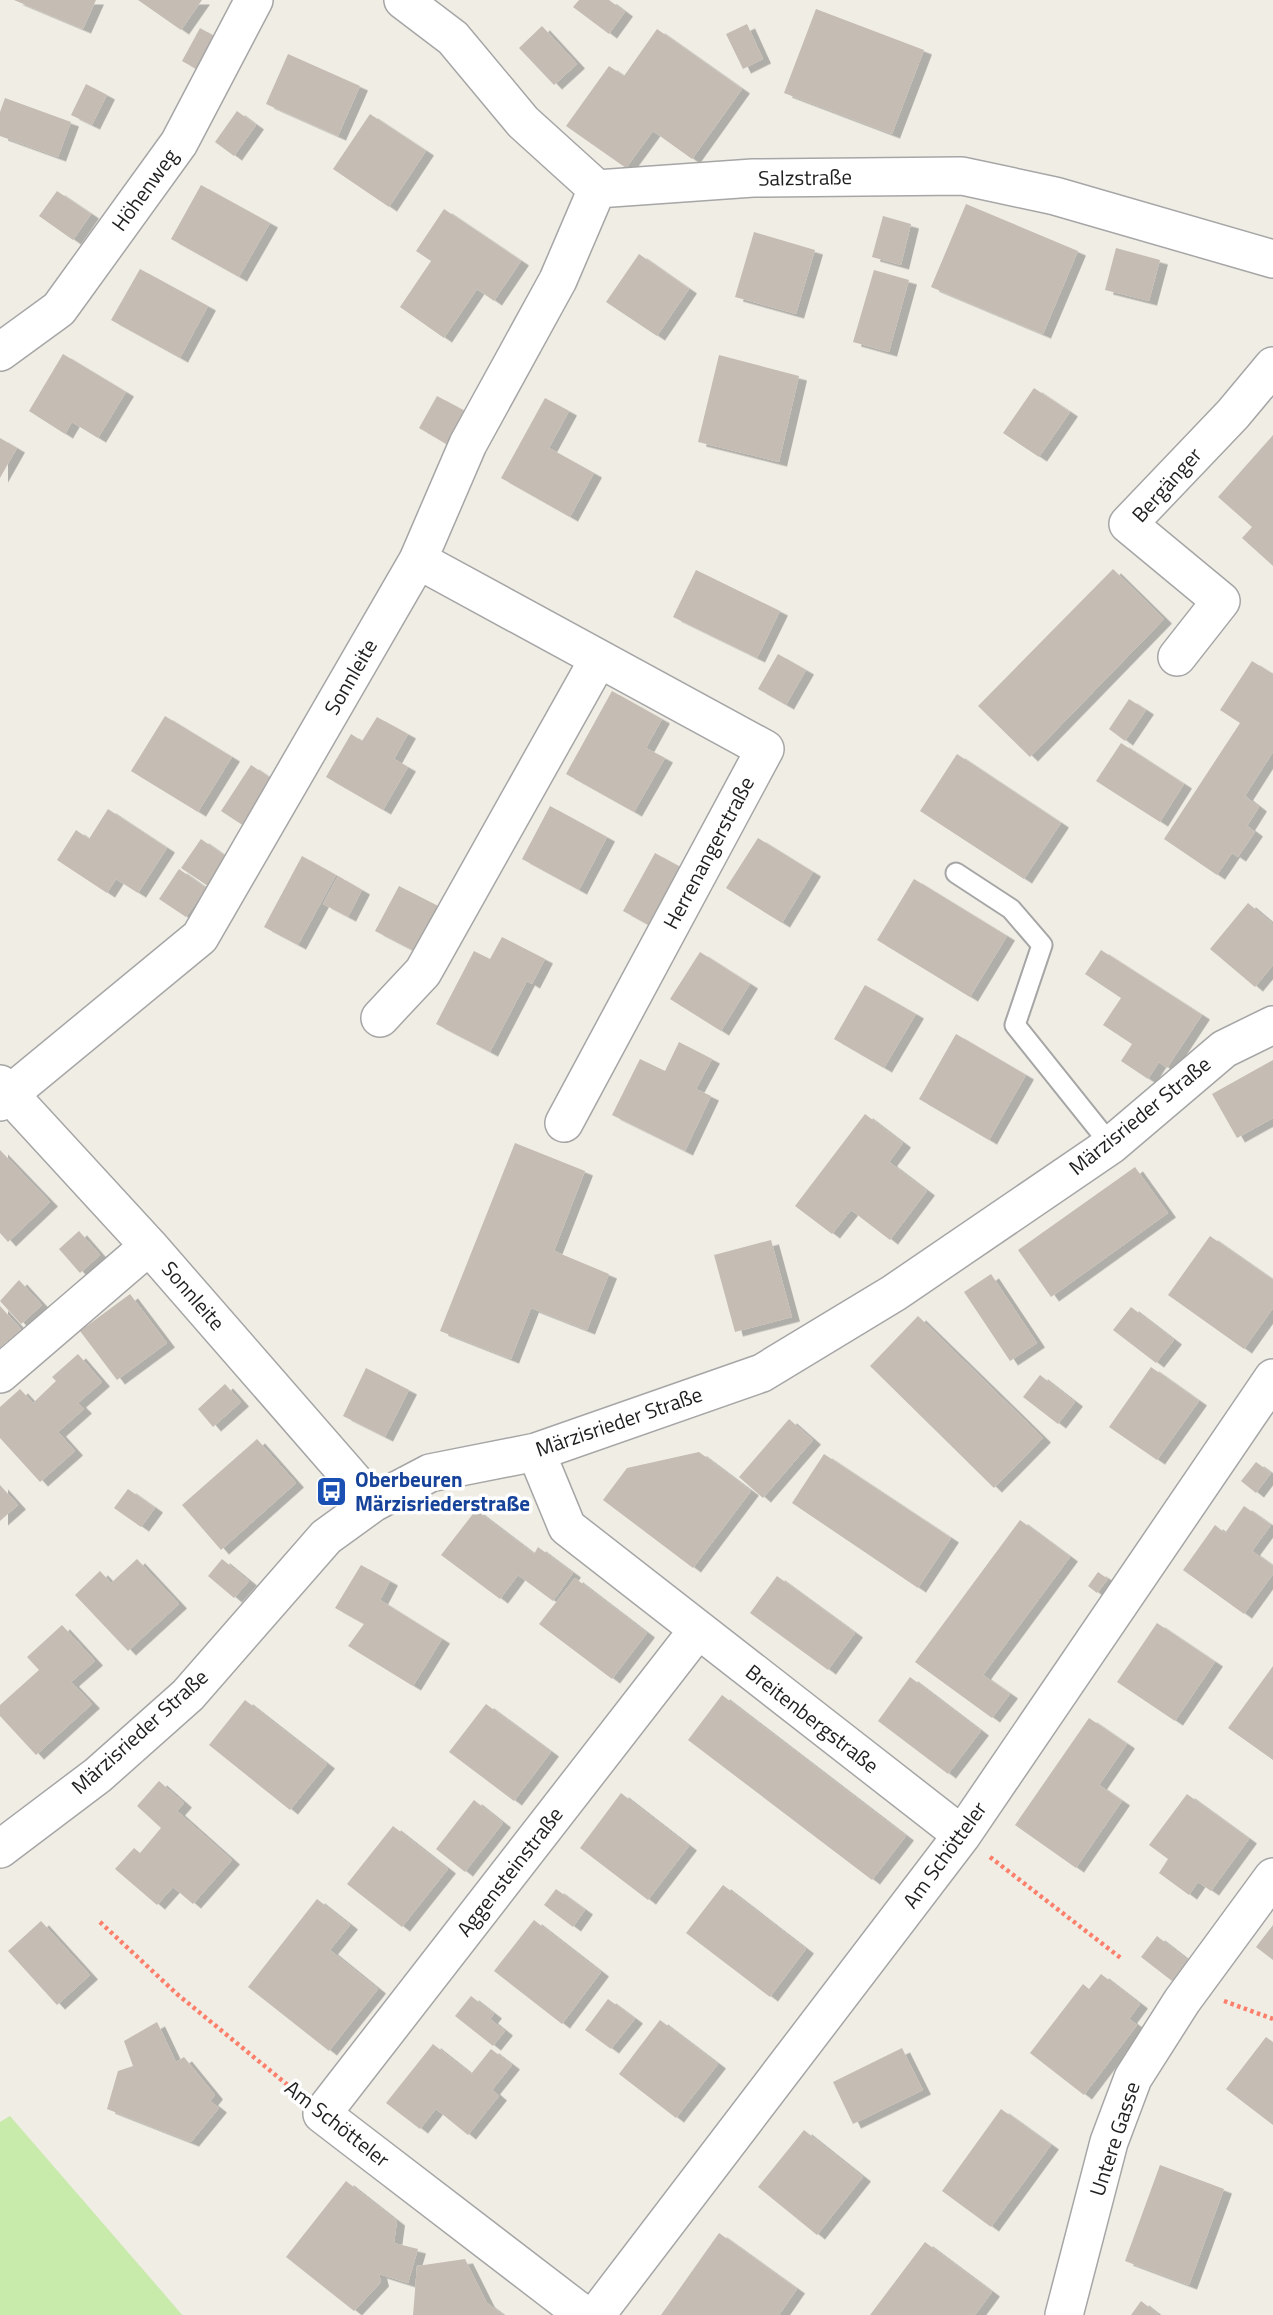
<svg xmlns="http://www.w3.org/2000/svg" width="1273" height="2315" font-family="'Titillium Web',sans-serif">
<style>
.grass{fill:#c8eaab}
.building{fill:#c5bcb4;filter:url(#shadow)}
.lines{fill:none;stroke-linecap:round;stroke-linejoin:round}
.service-casing{stroke:#a6a6a6;stroke-width:23}
.minor-casing{stroke:#a6a6a6;stroke-width:40}
.path{stroke:#fb7f6b;stroke-width:4.5;stroke-dasharray:3.5 3.5;stroke-linecap:butt}
.service{stroke:#fff;stroke-width:19}
.minor{stroke:#fff;stroke-width:37}
.labels{text-anchor:middle;stroke-width:7;stroke-linejoin:round;paint-order:stroke}
.street-label{font-size:21px;fill:#1f1f1f;stroke:#fff}
.transit-label{font-size:21px;font-weight:bold;fill:#164399;stroke:#fff;text-anchor:start}
</style>
<defs>
<filter id="shadow"><feDropShadow dx="8" dy="4.5" stdDeviation="0" flood-color="#0004"/></filter>
</defs>
<rect width="100%" height="100%" fill="#f0ede5"/>
<!-- grass -->
<path class="grass" d="M10,2116L165,2295L182,2315H0V2122Z"/>
<!-- building -->
<path class="building" d="M14,0H96L83,29Z
M138,0H202L181,30Z
M579,0H609L625,12L609,34L573,7Z
M816,9L924,50L892,134L784,93Z
M747,24L763,59L743,69L726,34Z
M542,26L577,64L554,85L519,48Z
M200,28L216,37L198,70L182,61Z
M657,29L742,89L692,159L653,131L626,168L566,126L609,66L624,76Z
M288,54L360,86L338,136L266,104Z
M86,84L107,95L92,125L71,115Z
M5,98L71,122L58,157L0,136V112Z
M237,111L256,125L234,156L215,142Z
M370,114L426,151L389,207L333,169Z
M201,185L270,223L239,277L171,239Z
M57,191L91,214L73,240L39,216Z
M966,204L1078,251L1043,334L931,287Z
M444,209L521,261L494,301L477,289L444,338L400,307L431,261L416,251Z
M883,216L911,224L901,265L872,257Z
M754,232L815,250L796,314L735,297Z
M1116,248L1160,260L1149,301L1105,290Z
M639,254L689,289L657,336L606,302Z
M140,269L208,306L180,358L111,320Z
M874,270L909,280L889,352L853,342Z
M63,354L126,392L98,438L72,422L65,434L29,411Z
M719,355L799,376L779,462L698,442Z
M1034,388L1070,412L1039,457L1003,433Z
M437,396L467,412L448,445L419,428Z
M545,398L569,411L549,448L594,473L570,517L501,478Z
M1273,435V566L1242,538L1252,527L1218,497Z
M0,438L17,448L0,478Z
M1113,569L1164,619L1030,757L978,706Z
M696,570L780,611L757,658L673,617Z
M778,654L806,670L786,705L758,689Z
M1252,661L1273,674V752L1245,796L1259,807L1247,826L1255,832L1238,857L1232,853L1217,875L1164,839L1240,723L1220,710Z
M612,691L662,719L646,748L665,758L634,812L566,774Z
M1129,699L1146,710L1125,741L1109,729Z
M165,716L232,757L198,812L131,771Z
M377,717L408,734L394,759L408,767L383,810L326,777L351,734L362,741Z
M1121,743L1184,784L1160,822L1096,781Z
M957,754L1061,823L1024,879L920,811Z
M251,765L275,781L244,826L221,811Z
M550,806L607,837L579,890L522,859Z
M108,809L167,848L138,893L116,879L107,893L57,860L76,830L89,839Z
M758,838L813,872L782,923L726,888Z
M201,839L228,858L208,886L181,868Z
M655,853L684,869L652,927L623,911Z
M302,856L336,875L298,945L264,927Z
M179,869L206,888L186,917L159,899Z
M338,876L362,890L348,917L323,904Z
M914,879L1007,936L970,997L877,940Z
M399,886L438,906L414,951L375,931Z
M1248,903L1273,924V965L1255,987L1210,949Z
M502,937L545,959L532,984L527,981L490,1052L436,1024L474,951L490,959Z
M1101,950L1202,1015L1167,1068L1159,1062L1148,1079L1121,1061L1132,1044L1103,1025L1121,998L1085,974Z
M700,952L750,984L721,1031L670,999Z
M865,985L916,1014L884,1068L834,1039Z
M956,1034L1026,1075L989,1140L919,1099Z
M679,1042L712,1059L696,1089L711,1096L685,1151L612,1115L640,1059L665,1071Z
M1273,1060V1118L1237,1138L1212,1094Z
M865,1114L903,1143L889,1162L927,1191L890,1240L851,1210L832,1234L795,1206Z
M515,1143L585,1171L554,1251L609,1274L587,1330L531,1308L511,1359L440,1331Z
M0,1150L50,1202L8,1242L0,1233Z
M1135,1167L1168,1213L1051,1297L1018,1250Z
M79,1231L100,1255L80,1273L59,1249Z
M1210,1236L1273,1280V1308L1244,1349L1168,1295Z
M771,1240L792,1317L735,1332L714,1255Z
M991,1274L1037,1343L1010,1361L964,1292Z
M19,1280L42,1305L21,1324L0,1301Z
M130,1294L167,1343L117,1380L80,1331Z
M0,1306L21,1329L0,1348Z
M1131,1307L1174,1340L1156,1363L1113,1330Z
M918,1316L1043,1438L994,1488L870,1366Z
M78,1354L102,1382L78,1403L84,1409L58,1432L75,1451L40,1482L0,1438V1407L20,1389L33,1403L56,1381L52,1377Z
M1151,1367L1199,1401L1157,1460L1109,1427Z
M366,1368L409,1390L385,1437L343,1416Z
M1040,1375L1075,1402L1058,1424L1023,1397Z
M225,1384L241,1402L213,1427L198,1409Z
M789,1419L813,1440L763,1498L739,1477Z
M257,1439L296,1483L221,1550L182,1505Z
M699,1452L751,1491L693,1568L603,1500L627,1468Z
M824,1454L951,1538L918,1588L792,1503Z
M1256,1462L1271,1473L1256,1493L1241,1481Z
M0,1485L18,1505L0,1521Z
M128,1489L155,1508L141,1527L114,1508Z
M1244,1506L1271,1525L1252,1551L1273,1566V1574L1244,1614L1183,1570L1215,1525L1225,1533Z
M476,1510L534,1554L538,1547L573,1573L553,1601L518,1575L500,1599L441,1555Z
M1020,1520L1070,1557L983,1675L1010,1694L992,1718L915,1662Z
M137,1559L179,1604L128,1651L75,1595L100,1571L111,1583Z
M222,1559L249,1581L234,1598L208,1576Z
M361,1565L390,1581L380,1600L442,1639L413,1686L348,1646L364,1624L335,1608Z
M1098,1572L1108,1579L1097,1593L1088,1586Z
M777,1576L855,1633L828,1670L750,1613Z
M575,1578L647,1633L612,1679L539,1624Z
M1157,1623L1215,1662L1175,1721L1117,1682Z
M62,1625L95,1661L71,1682L92,1704L36,1755L0,1716V1705L39,1670L27,1657Z
M1273,1666V1760L1228,1728Z
M910,1677L981,1731L948,1774L878,1721Z
M722,1695L906,1836L872,1880L688,1740Z
M245,1700L327,1764L290,1810L209,1745Z
M486,1704L551,1752L514,1801L449,1752Z
M1089,1718L1127,1744L1099,1785L1122,1801L1076,1868L1015,1825Z
M159,1781L184,1803L177,1811L232,1860L193,1904L173,1887L157,1905L115,1869L134,1848L140,1853L161,1828L137,1806Z
M621,1793L689,1846L648,1900L580,1848Z
M1187,1794L1249,1839L1211,1891L1198,1882L1189,1895L1159,1873L1168,1859L1149,1845Z
M474,1800L503,1823L465,1872L436,1849Z
M393,1826L448,1869L402,1927L347,1884Z
M723,1885L806,1949L770,1997L686,1933Z
M556,1889L585,1910L573,1927L544,1905Z
M317,1899L350,1925L330,1950L378,1989L329,2051L248,1987Z
M534,1920L601,1972L562,2024L494,1971Z
M41,1921L90,1975L57,2005L8,1951Z
M1273,1925V1960L1256,1947Z
M1157,1936L1188,1960L1172,1981L1141,1957Z
M1101,1974L1140,2004L1129,2019L1137,2025L1084,2095L1030,2053L1083,1984L1089,1989Z
M471,1996L494,2014L490,2019L505,2031L493,2046L455,2016Z
M608,1999L635,2019L611,2049L585,2030Z
M660,2020L718,2064L676,2118L619,2074Z
M157,2022L176,2062L184,2057L215,2095L210,2101L219,2108L191,2142L107,2109L118,2071L133,2066L124,2041Z
M1266,2037L1273,2042V2125L1226,2089Z
M433,2044L471,2074L491,2049L512,2065L492,2090L499,2096L468,2135L436,2109L420,2129L386,2103Z
M902,2048L923,2090L853,2124L833,2082Z
M1001,2109L1051,2145L991,2227L942,2191Z
M804,2130L863,2177L817,2235L758,2187Z
M1160,2165L1224,2189L1189,2285L1125,2261Z
M346,2181L397,2221L394,2243L418,2249L408,2283L379,2274L381,2282L354,2311L286,2257Z
M719,2233L797,2289L779,2315H661Z
M925,2242L992,2292L975,2315H870Z
M465,2259L487,2303L503,2315H413L417,2266Z
M1141,2301L1159,2315H1131Z"/>
<g class="lines">
<defs>
<path id="service" d="M956,873L1011,909L1042,945L1015,1025L1111,1145"/>
<path id="minor" d="M403,0L453,38L523,122L597,189L753,178L962,176L1055,196L1273,259
M0,352L59,309L179,143L254,0
M418,560L765,749L564,1123
M1177,657L1221,601L1128,524L1233,414L1273,366
M380,1018L423,972L598,660
M0,1084L149,1246L373,1503
M0,1102L200,937L418,560L468,444L558,280L597,189
M0,1374L149,1246
M536,1452L567,1527L962,1835
M0,1849L98,1775L188,1695L326,1537L373,1503L430,1473L536,1452L762,1373L894,1293L1111,1145L1224,1049L1273,1025
M584,2315L322,2114L697,1631
M596,2315L962,1835L1273,1378
M1064,2315L1109,2142L1133,2078L1182,2001L1273,1877"/>
</defs>
<!-- service casing -->
<use href="#service" class="service-casing"/>
<!-- minor casing -->
<use href="#minor" class="minor-casing"/>
<!-- path -->
<path class="path" d="M990,1857L1122,1959
M100,1922L177,1994L295,2091
M1224,2001L1273,2019"/>
<!-- service -->
<use href="#service" class="service"/>
<!-- minor -->
<use href="#minor" class="minor"/>
</g>
<!-- icons -->
<defs>
<symbol id="bus-square" viewBox="-11 -11 22 22"><rect x="-9" y="-9" width="18" height="18" rx="4" fill="#1a4fb4" stroke="#fff"/><path d="M-5-6H5V4H4V6H2V4H-2V6H-4V4H-5ZM-3.5-4V0h7V-4ZM-3.5 1.2v1.5H-2V1.2ZM2 1.2v1.5H3.5V1.2Z" fill="#fff"/></symbol>
</defs>
<g fill-rule="evenodd">
<use href="#bus-square" x="314" y="1474" width="35" height="35"/>
</g>
<g class="labels">
<!-- street labels -->
<g class="street-label">
<text transform="translate(805 178) rotate(-1)" y="7">Salzstraße</text>
<text transform="translate(145 190) rotate(-54)" y="7">Höhenweg</text>
<text transform="translate(1167 485) rotate(-48)" y="7">Bergänger</text>
<text transform="translate(351 677) rotate(-60)" y="7">Sonnleite</text>
<text transform="translate(709 853) rotate(-62)" y="7">Herrenangerstraße</text>
<text transform="translate(1140 1116) rotate(-39)" y="7">Märzisrieder Straße</text>
<text transform="translate(193 1296) rotate(49)" y="7">Sonnleite</text>
<text transform="translate(619 1422) rotate(-19)" y="7">Märzisrieder Straße</text>
<text transform="translate(812 1719) rotate(38)" y="7">Breitenbergstraße</text>
<text transform="translate(140 1732) rotate(-42)" y="7">Märzisrieder Straße</text>
<text transform="translate(945 1855) rotate(-54)" y="7">Am Schötteler</text>
<text transform="translate(510 1872) rotate(-52)" y="7">Aggensteinstraße</text>
<text transform="translate(337 2124) rotate(38)" y="7">Am Schötteler</text>
<text transform="translate(1115 2139) rotate(-72)" y="7">Untere Gasse</text>
</g>
<!-- transit labels -->
<g class="transit-label">
<text x="355" y="1487">Oberbeuren<tspan x="355" dy="24">Märzisriederstraße</tspan></text>
</g>
</g>
</svg>
